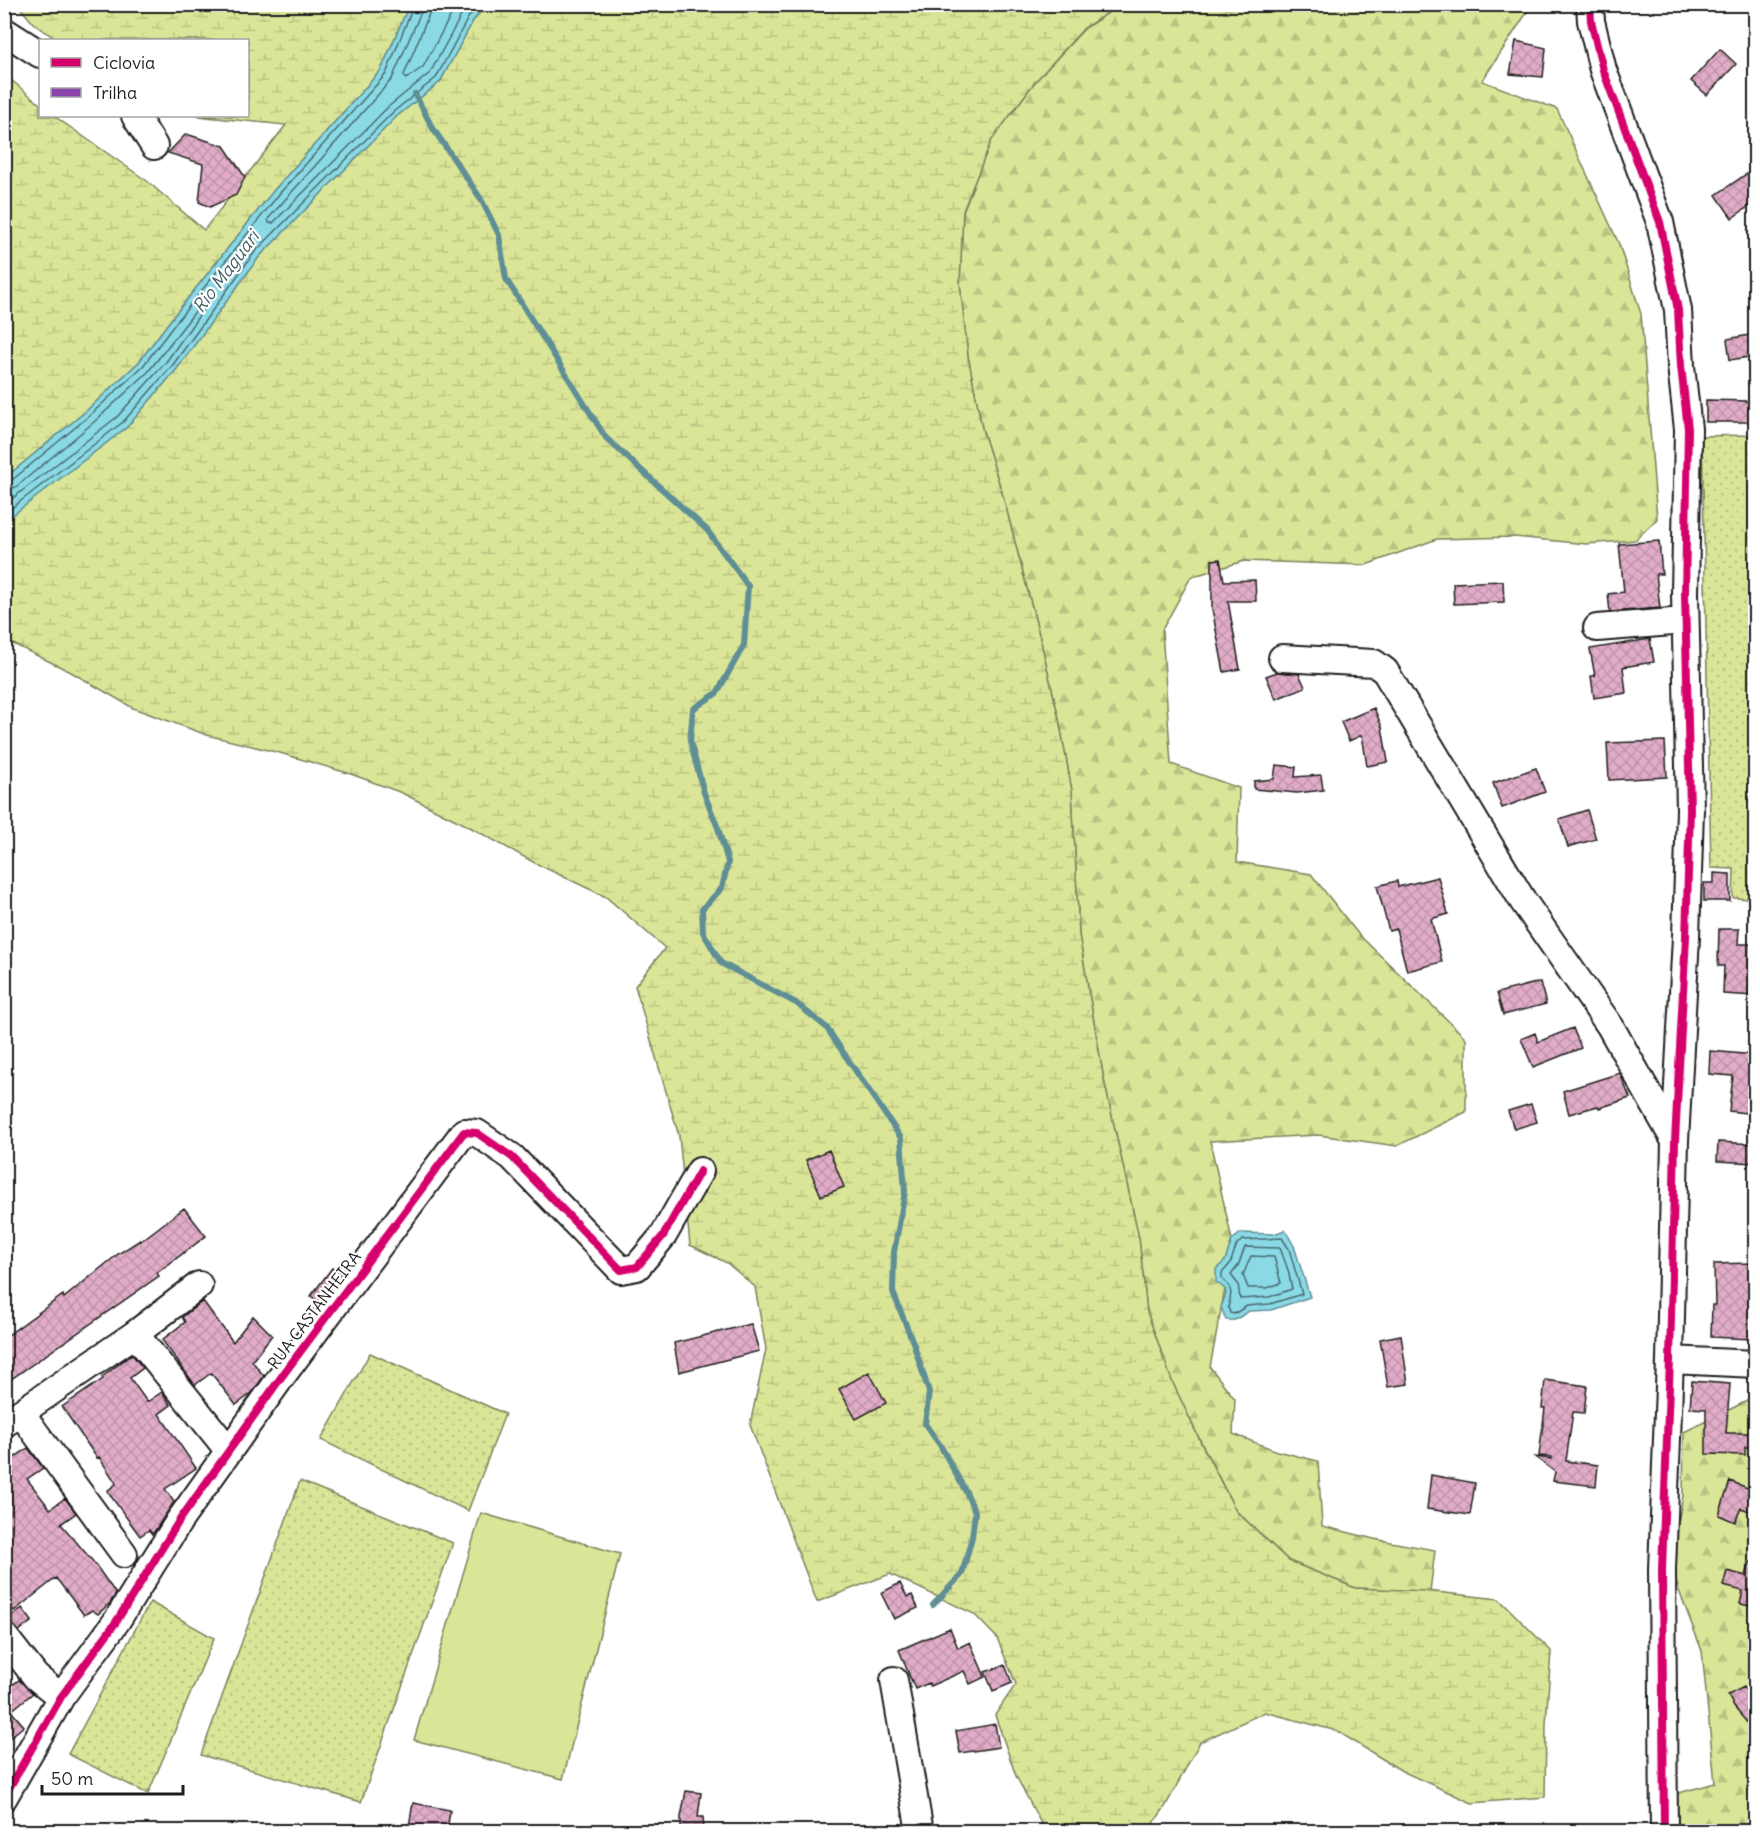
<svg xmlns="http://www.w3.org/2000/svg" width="1760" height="1836" font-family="Delius,sans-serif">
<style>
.grass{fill:#dae598;stroke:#7b805a;stroke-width:1.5}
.forest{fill:url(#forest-firs);stroke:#7b805a;stroke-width:1.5}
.wetland{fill:url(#wetland-marsh);stroke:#7b805a;stroke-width:1.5}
.park{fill:url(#park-dots);stroke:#7b805a;stroke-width:1.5}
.water{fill:#8adae6;stroke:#5e8e95;stroke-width:1.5}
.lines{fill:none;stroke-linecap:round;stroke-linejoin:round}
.shore{stroke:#48686d;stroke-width:1.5}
.stream{stroke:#5e8e95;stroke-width:6}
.building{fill:url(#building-cross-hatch);stroke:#1c1c1c;stroke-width:1.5}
.minor-casing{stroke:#1c1c1c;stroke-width:30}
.minor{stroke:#fff;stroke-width:26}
.quiet{stroke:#8e44ad;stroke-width:6;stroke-dasharray:12 6;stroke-linecap:butt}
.cycleway-casing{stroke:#fff;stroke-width:11}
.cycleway{stroke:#d6006c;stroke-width:8}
.labels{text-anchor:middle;stroke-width:4.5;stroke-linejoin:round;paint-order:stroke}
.street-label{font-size:16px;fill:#1c1c1c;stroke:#fff}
.water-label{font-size:18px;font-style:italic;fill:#425e63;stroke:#fff}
</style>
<defs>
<pattern id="forest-firs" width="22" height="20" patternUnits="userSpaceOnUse" patternTransform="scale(1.5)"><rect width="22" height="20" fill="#dae598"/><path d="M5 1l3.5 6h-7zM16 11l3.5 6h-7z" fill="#bac482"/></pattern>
<pattern id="wetland-marsh" width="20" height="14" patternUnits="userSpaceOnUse" patternTransform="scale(1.5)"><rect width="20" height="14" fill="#dae598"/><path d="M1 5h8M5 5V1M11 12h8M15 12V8" fill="none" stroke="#bac482"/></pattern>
<pattern id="park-dots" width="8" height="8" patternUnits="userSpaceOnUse" patternTransform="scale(1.5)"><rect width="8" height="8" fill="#dae598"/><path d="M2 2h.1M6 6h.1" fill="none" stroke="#bac482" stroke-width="1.8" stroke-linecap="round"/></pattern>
<pattern id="building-cross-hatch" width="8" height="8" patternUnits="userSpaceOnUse" patternTransform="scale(1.5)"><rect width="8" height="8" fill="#e0acc7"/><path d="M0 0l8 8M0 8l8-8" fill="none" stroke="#c093aa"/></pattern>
</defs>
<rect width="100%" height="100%" fill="#fff"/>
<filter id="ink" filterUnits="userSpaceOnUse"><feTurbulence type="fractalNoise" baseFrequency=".0167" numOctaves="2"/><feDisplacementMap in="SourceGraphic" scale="12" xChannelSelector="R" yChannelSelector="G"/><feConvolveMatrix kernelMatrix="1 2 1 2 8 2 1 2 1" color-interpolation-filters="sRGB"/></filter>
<g filter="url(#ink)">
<!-- grass -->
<path class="grass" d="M481,1513L620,1554L563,1779L414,1740Z"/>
<!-- forest -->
<path class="forest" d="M1120,5H1482L1530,8L1482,81L1557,109L1619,244L1641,314L1657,519L1635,540L1587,544L1514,537L1437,539L1366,565L1244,561L1191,577L1162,630L1171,764L1239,788L1237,862L1311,874L1359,935L1466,1038V1112L1397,1146L1318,1135L1210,1141L1232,1240L1225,1261V1289L1210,1367L1235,1399L1233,1434L1277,1451L1318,1461L1322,1526L1374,1539L1435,1550L1430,1592L1355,1588L1289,1561L1236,1511L1196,1432L1170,1377L1147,1312L1139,1238L1104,1080L1079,935L1072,791L1059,719L1041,642L1003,496L982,428L968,356L960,284L963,211L991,141L1034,83L1085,28Z
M1755,1397V1831H1679L1675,1794L1715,1783L1702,1651L1670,1567L1683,1496L1684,1432Z"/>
<!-- wetland -->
<path class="wetland" d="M18,5H409L381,70L275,189L169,322L139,362L85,412L5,478L4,74L40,104V116H54L147,181L204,230L286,125L196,116H248V40H57L33,23Z
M486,5H1120L1084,28L1034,83L991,141L963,211L960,284L968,356L982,428L1003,496L1041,642L1059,719L1072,791L1079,935L1104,1080L1139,1238L1147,1312L1172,1381L1202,1445L1236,1511L1289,1561L1355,1588L1427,1591L1499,1599L1551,1651L1546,1724L1545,1797L1472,1803L1402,1771L1337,1731L1265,1712L1200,1742L1165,1807L1148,1831H1045L1016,1776L995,1715L1016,1684L997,1638L974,1614L890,1574L817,1602L750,1425L766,1349L755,1287L727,1263L690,1245L679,1136L635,986L665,948L606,897L535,863L468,826L402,793L351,774L280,753L207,735L133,708L71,672L5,640L4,521L127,427L176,370L259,257L397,116L440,82L473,21Z"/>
<!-- park -->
<path class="park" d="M1755,435L1756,899L1733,898L1734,869L1711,868L1702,436Z
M370,1353L505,1414L468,1511L321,1440Z
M300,1481L453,1543L361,1802L201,1755Z
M150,1602L214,1638L148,1794L68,1754Z"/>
<!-- water -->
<path class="water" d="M409,5H486L473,21L440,82L397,116L259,257L176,370L127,427L5,521V478L85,412L139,362L169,322L275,189L381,70Z
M1285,1230L1294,1246L1310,1297L1271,1310L1249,1311L1235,1320H1226L1221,1307L1226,1294L1225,1289L1216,1282V1269L1225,1261L1232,1240L1241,1233L1274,1234Z"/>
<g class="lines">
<!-- shore -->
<path class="shore" d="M422,4L421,12L392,79L268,219L269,223H273L388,107L430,73L462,14L469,4
M431,4L429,14L404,75L406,79L423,67L457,4
M4,483L11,481L89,416L143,366L174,325L280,193L386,74L414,4
M4,490L16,487L94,422L148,372L201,304H205V307L166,362L117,417L4,505
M4,514L123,422L172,366L254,253L393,112L436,78L468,18L478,4
M1282,1238L1289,1249L1302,1294L1270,1304L1247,1306L1234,1314L1230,1313L1228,1307C1232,1294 1233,1288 1222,1279V1273L1230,1264L1237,1244L1243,1240Z
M1245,1247L1280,1248L1288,1270L1292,1289L1269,1297L1240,1299L1238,1284L1231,1275L1238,1266Z
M1251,1256L1274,1257L1281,1283L1267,1288H1248L1243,1275Z"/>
<!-- stream -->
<path class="stream" d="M415,94L432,127L481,199L499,235L506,279L606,438L707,530L748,586L744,645L717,693L693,709L690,741L704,793L718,828L728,862L722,888L702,909L703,932L721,963L796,1003L826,1027L901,1138L905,1192L894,1252L893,1292L914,1345L929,1392L925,1424L940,1445L966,1492L975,1512L972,1537L962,1574L933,1605"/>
</g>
<!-- building -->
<path class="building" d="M1516,41L1546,48L1543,77L1510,74Z
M1720,49L1736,64L1707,95L1691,81Z
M186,134L224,146L245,177L236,195L210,207L199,202L203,164L168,153Z
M1755,168V202L1732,218L1716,195Z
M1755,334V356L1730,360L1727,339Z
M1706,400L1749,401V422H1706Z
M1659,541L1662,574H1656L1660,608L1610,612L1608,594L1624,592L1619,544Z
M1220,559L1224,581L1255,580L1256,601H1228L1240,669L1224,672L1212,609V560Z
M1503,581L1504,602L1454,604L1453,583Z
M1650,639L1654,662L1623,667L1626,693L1594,698L1591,676H1595L1590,649Z
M1277,672L1299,674L1305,687L1276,699L1266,676Z
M1374,708L1382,727L1388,762L1367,766L1362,735L1349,741L1341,722Z
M1665,741L1667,777L1609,780L1607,743Z
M1276,765L1296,767L1295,777L1321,775L1323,790L1297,793L1254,789V781L1274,779Z
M1536,768L1545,792L1502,808L1493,783Z
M1587,810L1596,839L1568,847L1559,819Z
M1714,873L1730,874V901H1704V883H1714Z
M1438,877L1448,914L1431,919L1442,962L1407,971L1396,929L1389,931L1377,886L1397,881L1398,887Z
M1719,929H1739L1738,944H1755V996L1723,994L1724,966H1718Z
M1540,982L1546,1004L1503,1015L1497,993Z
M1573,1028L1581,1048L1533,1067L1521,1039L1535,1033L1538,1042Z
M1710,1051L1755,1055V1114L1729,1111L1733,1076L1709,1074Z
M1620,1073L1630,1098L1599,1108L1598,1106L1569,1114L1563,1091Z
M1531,1104L1537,1122L1514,1129L1508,1111Z
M1718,1142L1755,1144V1163L1717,1161Z
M829,1150L844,1187L821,1196L806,1160Z
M184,1208L206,1236L157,1273L159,1276L4,1384V1338L63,1295L64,1298L118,1254L140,1240L141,1241Z
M1752,1263L1751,1339L1711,1337L1712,1305H1715L1714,1264Z
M332,1268L340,1273L318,1302L311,1296Z
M203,1301L233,1342L253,1316L272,1335L252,1361L264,1376L252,1393L236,1405L211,1373L195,1385L162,1340L185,1322L182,1317Z
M751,1324L759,1351L679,1372L674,1343Z
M1401,1335L1408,1384L1388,1387L1380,1339Z
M132,1354L143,1368L130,1378L147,1402L162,1392L171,1405L159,1414L196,1468L165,1489L174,1502L154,1532L152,1534L149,1530L140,1536L107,1491L116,1484L114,1480L99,1457L97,1458L62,1407L103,1379L102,1377Z
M869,1372L886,1403L856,1419L839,1389Z
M1545,1380L1587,1386L1584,1413L1573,1412L1566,1461L1598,1465L1596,1486L1553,1481L1555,1472L1535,1457L1551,1459V1457L1539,1456L1545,1408H1542Z
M1692,1381L1730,1384L1726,1433H1755V1448L1745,1447V1455L1706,1454V1409L1690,1408Z
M28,1448L43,1468L27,1479L50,1509L65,1498L76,1513L61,1524L95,1564L116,1594L110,1603L98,1614L92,1610L84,1615L56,1578L14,1611L4,1598V1465Z
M1431,1475L1475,1483L1470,1515L1427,1509Z
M1730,1481L1755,1491V1513L1741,1508L1735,1522L1719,1515Z
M1750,1562H1755V1607L1740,1604L1743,1591L1723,1586L1727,1571L1746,1576Z
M900,1583L907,1597L912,1595L918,1608L894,1619L881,1593Z
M22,1608L32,1621L19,1631L10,1622L4,1621Z
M950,1628L958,1648L970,1642L985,1677L970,1684L964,1671L930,1686L929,1683L915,1689L899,1650Z
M1005,1665L1012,1683L993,1691L985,1672Z
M19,1680L33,1693L11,1711L24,1726L4,1742V1691Z
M1744,1687L1755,1709V1732L1734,1707L1728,1695Z
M995,1724L999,1747L960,1753L956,1731Z
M686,1791L701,1793L698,1817H703L704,1832H681V1817Z
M413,1803L450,1810L447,1832H408Z"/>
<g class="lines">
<defs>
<path id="minor" d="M1590,4L1591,21L1603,70L1660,222L1678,310L1681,366L1688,429L1685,594L1690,809L1686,937L1675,1141L1670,1360L1662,1569L1664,1832
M4,31L40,54
M135,116L154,146
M1597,628L1685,621
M1282,658L1374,663L1385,671L1523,901L1610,1026L1675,1141
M135,1334L229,1451
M1670,1360L1756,1364
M21,1413L124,1554
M4,1424L135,1334L199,1285
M4,1636L36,1677L61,1697
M894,1680L920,1832
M4,1797L61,1697L116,1622L179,1521L282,1376L464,1132L477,1133L512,1157L621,1270L637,1267L663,1236L700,1171"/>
</defs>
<!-- minor casing -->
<use href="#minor" class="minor-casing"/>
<!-- minor -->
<use href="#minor" class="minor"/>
<!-- quiet -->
<path class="quiet" d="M4,1034L6,1033"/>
<defs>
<path id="cycleway" d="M1590,4L1591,21L1603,70L1660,222L1678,310L1681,366L1688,429L1685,594L1690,809L1686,937L1675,1141L1670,1360L1662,1569L1664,1832
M4,1797L61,1697L116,1622L179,1521L282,1376L464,1132L477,1133L512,1157L621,1270L637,1267L663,1236L700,1171"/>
</defs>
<!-- cycleway casing -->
<use href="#cycleway" class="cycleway-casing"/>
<!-- cycleway -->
<use href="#cycleway" class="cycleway"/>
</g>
</g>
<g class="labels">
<!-- street labels -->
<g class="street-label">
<text transform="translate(314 1310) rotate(-53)" y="6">RUA CASTANHEIRA</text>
</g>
<!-- water labels -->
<g class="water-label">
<text transform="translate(226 272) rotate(-53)" y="6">Rio Maguari</text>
</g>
</g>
<!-- margin -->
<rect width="1760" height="1836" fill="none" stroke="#fff" stroke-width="24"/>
<rect x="12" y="12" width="1736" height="1812" fill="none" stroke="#1c1c1c" stroke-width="2" filter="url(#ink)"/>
<!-- legend -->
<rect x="39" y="39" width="210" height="78" fill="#ffffff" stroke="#a4a4a4" stroke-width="1.5"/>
<rect x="51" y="58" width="30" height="9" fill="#d6006c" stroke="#a4a4a4" stroke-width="1.5"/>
<text x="93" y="69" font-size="18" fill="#1c1c1c">Ciclovia</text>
<rect x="51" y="88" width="30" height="9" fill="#8e44ad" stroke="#a4a4a4" stroke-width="1.5"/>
<text x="93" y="99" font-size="18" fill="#1c1c1c">Trilha</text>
<!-- scale -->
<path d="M42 1785v9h141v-9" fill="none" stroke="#1c1c1c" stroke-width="3"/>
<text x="51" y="1785" font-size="18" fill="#1c1c1c" stroke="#ffffff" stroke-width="4.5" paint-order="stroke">50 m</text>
</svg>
